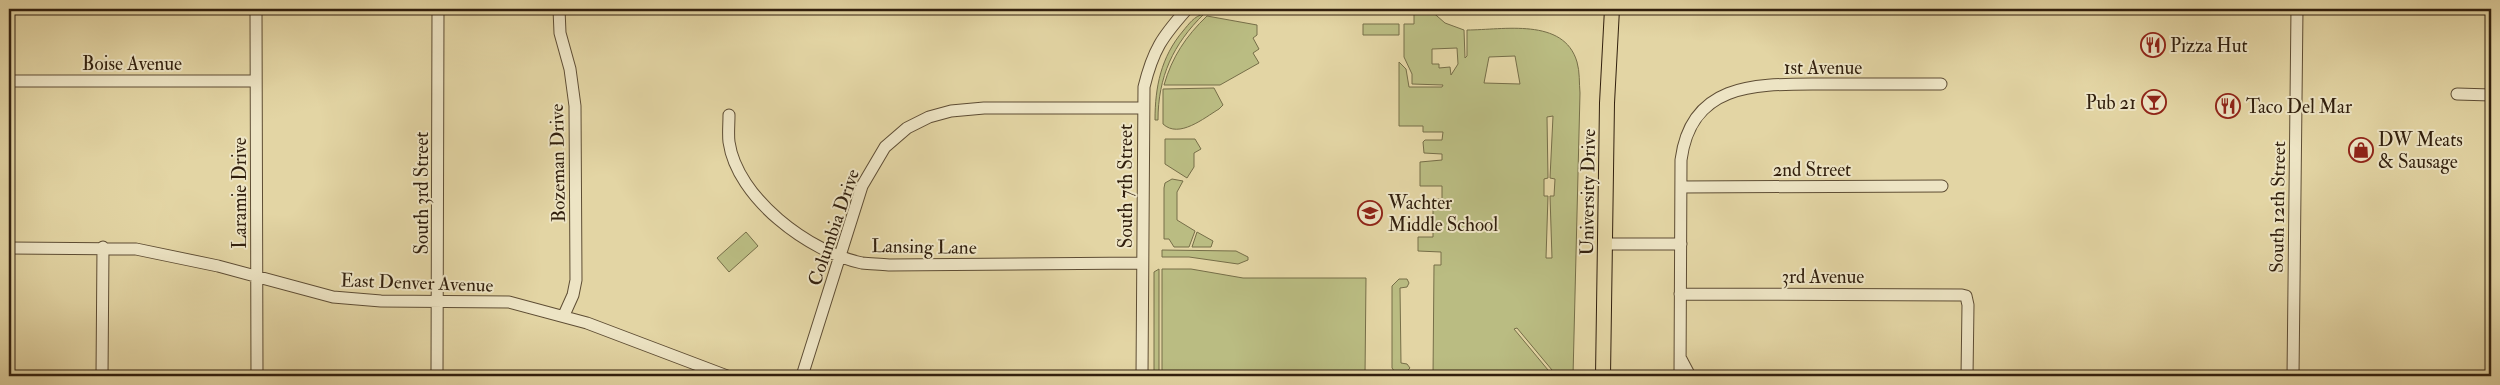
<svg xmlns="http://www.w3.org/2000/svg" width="2500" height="385" font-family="'IM FELL Double Pica',serif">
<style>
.green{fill:#babc82;stroke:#766e48;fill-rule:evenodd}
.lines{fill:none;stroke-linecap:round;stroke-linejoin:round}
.minor-casing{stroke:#5e4d34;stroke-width:13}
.major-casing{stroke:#32200e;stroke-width:16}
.minor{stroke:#ede4c4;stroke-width:11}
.major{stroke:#e3d5a4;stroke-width:14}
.labels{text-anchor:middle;stroke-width:4;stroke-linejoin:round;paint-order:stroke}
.poi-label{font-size:19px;fill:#32200e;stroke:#ede4c4;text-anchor:start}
.street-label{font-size:19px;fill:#32200e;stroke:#ede4c4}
</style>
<rect width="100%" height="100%" fill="#e3d5a4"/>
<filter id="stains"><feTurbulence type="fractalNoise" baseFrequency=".004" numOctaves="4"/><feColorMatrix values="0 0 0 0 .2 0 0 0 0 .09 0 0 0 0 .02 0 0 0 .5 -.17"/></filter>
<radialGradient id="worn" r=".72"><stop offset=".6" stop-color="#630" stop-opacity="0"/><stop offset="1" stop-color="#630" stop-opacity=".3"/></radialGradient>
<!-- green -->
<path class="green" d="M1414,9H1429L1445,23L1464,30L1465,58L1467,56V30C1503,30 1564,17 1577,62C1580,72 1579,83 1580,93L1573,376H1557L1517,328L1514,329L1553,376H1433L1434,265H1441V252L1418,251V237H1433V199H1442V186H1420V162L1442,160V154L1424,153L1423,142L1425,140H1442L1443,132H1423V126H1399V62L1406,69L1409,87H1442L1443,85L1412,84V74L1404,57V24H1414ZM1457,48L1458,64L1451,75L1450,67L1439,68V64H1432V49ZM1515,56L1520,84L1484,83L1489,57ZM1553,116L1550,178L1555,179L1554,196H1550L1552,258H1546L1548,196H1544V179L1548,178L1547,117Z
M1204,14C1173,44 1158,77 1158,120H1155C1155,87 1161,57 1183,31C1189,24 1194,16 1204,14Z
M1207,16L1257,25V35L1253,38L1259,49L1253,53L1259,63L1220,85H1164C1172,57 1186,36 1207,16Z
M1363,24H1399V35H1363Z
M1214,88L1223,105L1219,109C1204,118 1179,139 1163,124V89Z
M1165,139H1195L1201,149L1194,153V167L1187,178L1165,164Z
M1172,179L1183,181L1177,192V220L1195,231L1189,247H1174L1169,239H1164V188L1165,183Z
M746,232L758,246L729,272L717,258Z
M1197,232L1213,241L1211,247H1192Z
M1162,250L1236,251L1248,257V260L1238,264L1189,257H1162Z
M1159,269V376H1154V272Z
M1162,269H1191L1243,278H1366L1365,376H1162Z
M1399,279H1407L1409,283L1407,287L1400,288L1401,363L1407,364L1410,368L1405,373L1395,372L1392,368V286Z"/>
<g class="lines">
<defs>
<path id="minor" d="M256,9L257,376
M559,9L560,33L570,69L575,106L576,280L573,295L564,315
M9,81H256
M2457,94L2491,95
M729,115C729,124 728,134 729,142C737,198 809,252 862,263C871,264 880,264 889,265L1142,263
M1681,187L1942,186
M1606,244H1681
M9,248L136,249L218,266L333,297L381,301L509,302L587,323L727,376
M1680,294L1962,295L1966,296L1968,305L1967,376
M1681,359L1690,376
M102,376L103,247
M437,376L438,9
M802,376L862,186L885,147L907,128L929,117L951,111L984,108H1143
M1142,376L1144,87C1153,50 1162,37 1187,9
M1680,376L1681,160C1692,76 1767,85 1831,84C1868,84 1905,84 1941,84
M2293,376L2297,9"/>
<path id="major" d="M1603,376L1607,103L1612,9"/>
</defs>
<!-- minor casing -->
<use href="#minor" class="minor-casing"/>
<!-- major casing -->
<use href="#major" class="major-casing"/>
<!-- minor -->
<use href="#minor" class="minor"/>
<!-- major -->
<use href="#major" class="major"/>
</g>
<!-- icons -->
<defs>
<symbol id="restaurant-ring" viewBox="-11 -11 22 22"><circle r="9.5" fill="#ede4c4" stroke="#8f2418" stroke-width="1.5"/><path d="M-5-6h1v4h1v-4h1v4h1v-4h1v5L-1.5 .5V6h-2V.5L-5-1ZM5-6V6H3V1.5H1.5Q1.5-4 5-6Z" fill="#8f2418"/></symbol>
<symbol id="bar-ring" viewBox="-11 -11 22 22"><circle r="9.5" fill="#ede4c4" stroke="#8f2418" stroke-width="1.5"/><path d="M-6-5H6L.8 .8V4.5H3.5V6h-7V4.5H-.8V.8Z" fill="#8f2418"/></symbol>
<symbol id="shop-ring" viewBox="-11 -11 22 22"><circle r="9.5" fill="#ede4c4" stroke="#8f2418" stroke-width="1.5"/><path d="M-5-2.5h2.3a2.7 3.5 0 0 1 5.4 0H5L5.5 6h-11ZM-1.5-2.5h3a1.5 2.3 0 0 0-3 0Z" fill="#8f2418"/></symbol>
<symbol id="school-ring" viewBox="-11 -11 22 22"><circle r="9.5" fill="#ede4c4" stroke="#8f2418" stroke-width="1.5"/><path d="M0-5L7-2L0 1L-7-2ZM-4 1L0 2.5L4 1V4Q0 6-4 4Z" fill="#8f2418"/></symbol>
</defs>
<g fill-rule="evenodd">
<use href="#restaurant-ring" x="2139" y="31" width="28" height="28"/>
<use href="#bar-ring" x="2140" y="88" width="28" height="28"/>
<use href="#restaurant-ring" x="2214" y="92" width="28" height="28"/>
<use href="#shop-ring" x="2347" y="136" width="28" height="28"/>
<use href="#school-ring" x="1356" y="199" width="28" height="28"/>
</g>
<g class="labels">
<!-- poi labels -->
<g class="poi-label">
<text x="2170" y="52">Pizza Hut</text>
<text x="2136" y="109" text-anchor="end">Pub 21</text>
<text x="2246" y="113">Taco Del Mar</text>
<text x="2378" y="146">DW Meats<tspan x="2378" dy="22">&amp; Sausage</tspan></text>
<text x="1388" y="209">Wachter<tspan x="1388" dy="22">Middle School</tspan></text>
</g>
<!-- street labels -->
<g class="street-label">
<text x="132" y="70">Boise Avenue</text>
<text x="1823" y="74">1st Avenue</text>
<text transform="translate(557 163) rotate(-91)" y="7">Bozeman Drive</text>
<text x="1812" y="176">2nd Street</text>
<text transform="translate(1125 186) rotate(-90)" y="7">South 7th Street</text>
<text transform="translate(1587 192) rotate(-89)" y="7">University Drive</text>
<text transform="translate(239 193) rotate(-90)" y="7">Laramie Drive</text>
<text transform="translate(421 193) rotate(-90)" y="7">South 3rd Street</text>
<text transform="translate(2277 207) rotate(-89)" y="7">South 12th Street</text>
<text transform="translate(833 227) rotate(-71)" y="7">Columbia Drive</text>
<text transform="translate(924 246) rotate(1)" y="7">Lansing Lane</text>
<text x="1823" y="283">3rd Avenue</text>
<text transform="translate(417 282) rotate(2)" y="7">East Denver Avenue</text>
</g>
</g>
<!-- margin -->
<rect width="2500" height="385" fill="none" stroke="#e3d5a4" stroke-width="30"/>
<rect x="10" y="10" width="2480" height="365" fill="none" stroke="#32200e" stroke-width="2.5"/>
<rect x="15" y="15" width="2470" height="355" fill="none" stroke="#32200e"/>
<rect width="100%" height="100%" filter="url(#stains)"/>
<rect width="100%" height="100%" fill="url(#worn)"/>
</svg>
